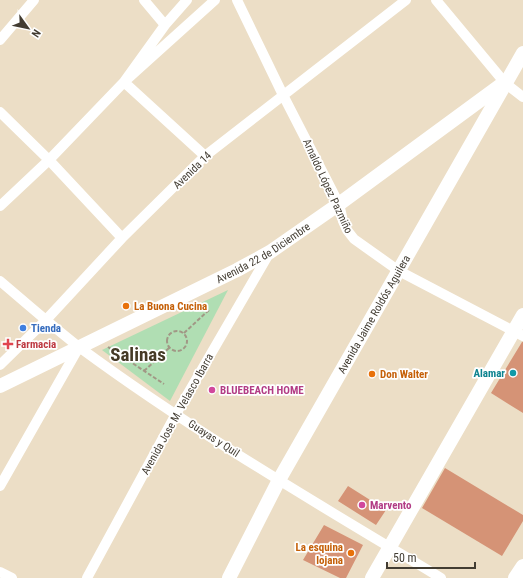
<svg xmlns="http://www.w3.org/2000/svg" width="523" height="578" font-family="'Roboto Condensed',sans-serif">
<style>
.green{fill:#b0deb3}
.building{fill:#d59376}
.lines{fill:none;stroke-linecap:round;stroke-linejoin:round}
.path{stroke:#a19785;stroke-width:2;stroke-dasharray:4 2;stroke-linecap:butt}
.street{stroke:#fff;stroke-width:10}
.secondary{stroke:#fff;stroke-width:14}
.food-dot{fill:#e8710a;stroke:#fff;stroke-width:1.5}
.shop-dot{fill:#3f7fe0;stroke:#fff;stroke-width:1.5}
.health-dot{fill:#e0444e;stroke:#fff;stroke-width:1.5}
.culture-dot{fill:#0f9aa8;stroke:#fff;stroke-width:1.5}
.hotel-dot{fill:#d1479c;stroke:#fff;stroke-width:1.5}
.labels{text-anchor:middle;stroke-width:3.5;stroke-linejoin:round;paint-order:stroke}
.street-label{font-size:11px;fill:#423c32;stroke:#fff}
.food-label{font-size:11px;font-weight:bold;fill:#c56008;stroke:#fff;text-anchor:start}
.shop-label{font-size:11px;font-weight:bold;fill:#366cbe;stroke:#fff;text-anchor:start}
.health-label{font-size:11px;font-weight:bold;fill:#be3a42;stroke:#fff;text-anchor:start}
.culture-label{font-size:11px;font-weight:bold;fill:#0d838f;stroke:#fff;text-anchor:end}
.hotel-label{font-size:11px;font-weight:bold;fill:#b23c85;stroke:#fff;text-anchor:start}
.town-label{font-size:19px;font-weight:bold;fill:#453a26;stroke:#fff}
</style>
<rect width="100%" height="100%" fill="#ecdec6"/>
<!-- green -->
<path class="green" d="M228,290L170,401L102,350Z"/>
<!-- building -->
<path class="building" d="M522,342H523V413L491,393Z
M445,468L523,515V521L502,556L422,508Z
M348,486L386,510L376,525L338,501Z
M324,525L363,545L346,578H340L303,560Z"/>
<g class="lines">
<!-- path -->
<path class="path" d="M167 341a10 10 0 1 1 20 0a10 10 0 1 1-20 0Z
M184,333L210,309
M108,347L164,384
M144,371L169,348"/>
<!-- street -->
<path class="street" d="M144,0L165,25
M237,0L283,95L339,204L343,221L347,230L354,239L399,271L523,336
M436,0L505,83L523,97
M0,40L34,0
M0,112L49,160L122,238
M205,156L124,82L215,0
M0,206L49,160L124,82L165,25L187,0
M0,281C26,303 52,326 79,347C194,432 318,504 441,578
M0,365L46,320L122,238L205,156L406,0
M0,486L79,347
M0,572L12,578
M87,578L176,414L270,252"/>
<!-- secondary -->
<g class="secondary">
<path id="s1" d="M0,386L237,270L270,252L339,204L501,85"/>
<path id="s2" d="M229,578L279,480L523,53"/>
<path d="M372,578L523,315"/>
<path d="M515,578L523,566"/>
</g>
</g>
<!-- markers -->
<g class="food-dot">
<circle cx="126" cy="306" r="4"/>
<circle cx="372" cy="374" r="4"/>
<circle cx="351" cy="553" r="4"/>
</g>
<circle class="shop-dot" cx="23" cy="328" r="4"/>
<path class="health-dot" d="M6 338h4v4h4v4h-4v4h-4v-4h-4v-4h4z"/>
<circle class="culture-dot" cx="513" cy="373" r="4"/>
<g class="hotel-dot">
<circle cx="212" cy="390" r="4"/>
<circle cx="362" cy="505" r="4"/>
</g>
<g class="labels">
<!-- street labels -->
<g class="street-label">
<text transform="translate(192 170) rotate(-44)" y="4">Avenida 14</text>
<text transform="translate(328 186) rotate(65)" y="4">Arnaldo López Pazmiño</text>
<text dy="4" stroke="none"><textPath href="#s1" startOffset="295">Avenida 22 de Diciembre</textPath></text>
<text dy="4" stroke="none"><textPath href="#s2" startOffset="301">Avenida Jaime Roldós Aguilera</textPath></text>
<text transform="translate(177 414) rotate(-61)" y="4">Avenida Jose M. Velasco Ibarra</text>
<text transform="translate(214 438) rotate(33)" y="4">Guayas y Quil</text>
</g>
<!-- food labels -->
<g class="food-label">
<text x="134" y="310">La Buona Cucina</text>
<text x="380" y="378">Don Walter</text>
<text x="343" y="551" text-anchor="end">La esquina<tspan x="343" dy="13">lojana</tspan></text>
</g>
<!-- shop labels -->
<g class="shop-label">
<text x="31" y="332">Tienda</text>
</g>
<!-- health labels -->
<g class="health-label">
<text x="16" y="348">Farmacia</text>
</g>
<!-- culture labels -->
<g class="culture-label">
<text x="505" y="377">Alamar</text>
</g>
<!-- hotel labels -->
<g class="hotel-label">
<text x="220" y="394">BLUEBEACH HOME</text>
<text x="370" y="509">Marvento</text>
</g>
<!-- town labels -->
<g class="town-label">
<text x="138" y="361">Salinas</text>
</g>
</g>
<!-- north arrow -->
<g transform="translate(28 28) rotate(123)" stroke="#ffffff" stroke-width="3" paint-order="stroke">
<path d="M0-3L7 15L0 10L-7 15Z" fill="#423c32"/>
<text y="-6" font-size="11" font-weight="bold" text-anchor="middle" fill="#423c32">N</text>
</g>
<!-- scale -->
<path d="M387 562v6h88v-6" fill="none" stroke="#423c32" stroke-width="2"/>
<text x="393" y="562" font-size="12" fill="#423c32" stroke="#ffffff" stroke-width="3" paint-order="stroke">50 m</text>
</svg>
